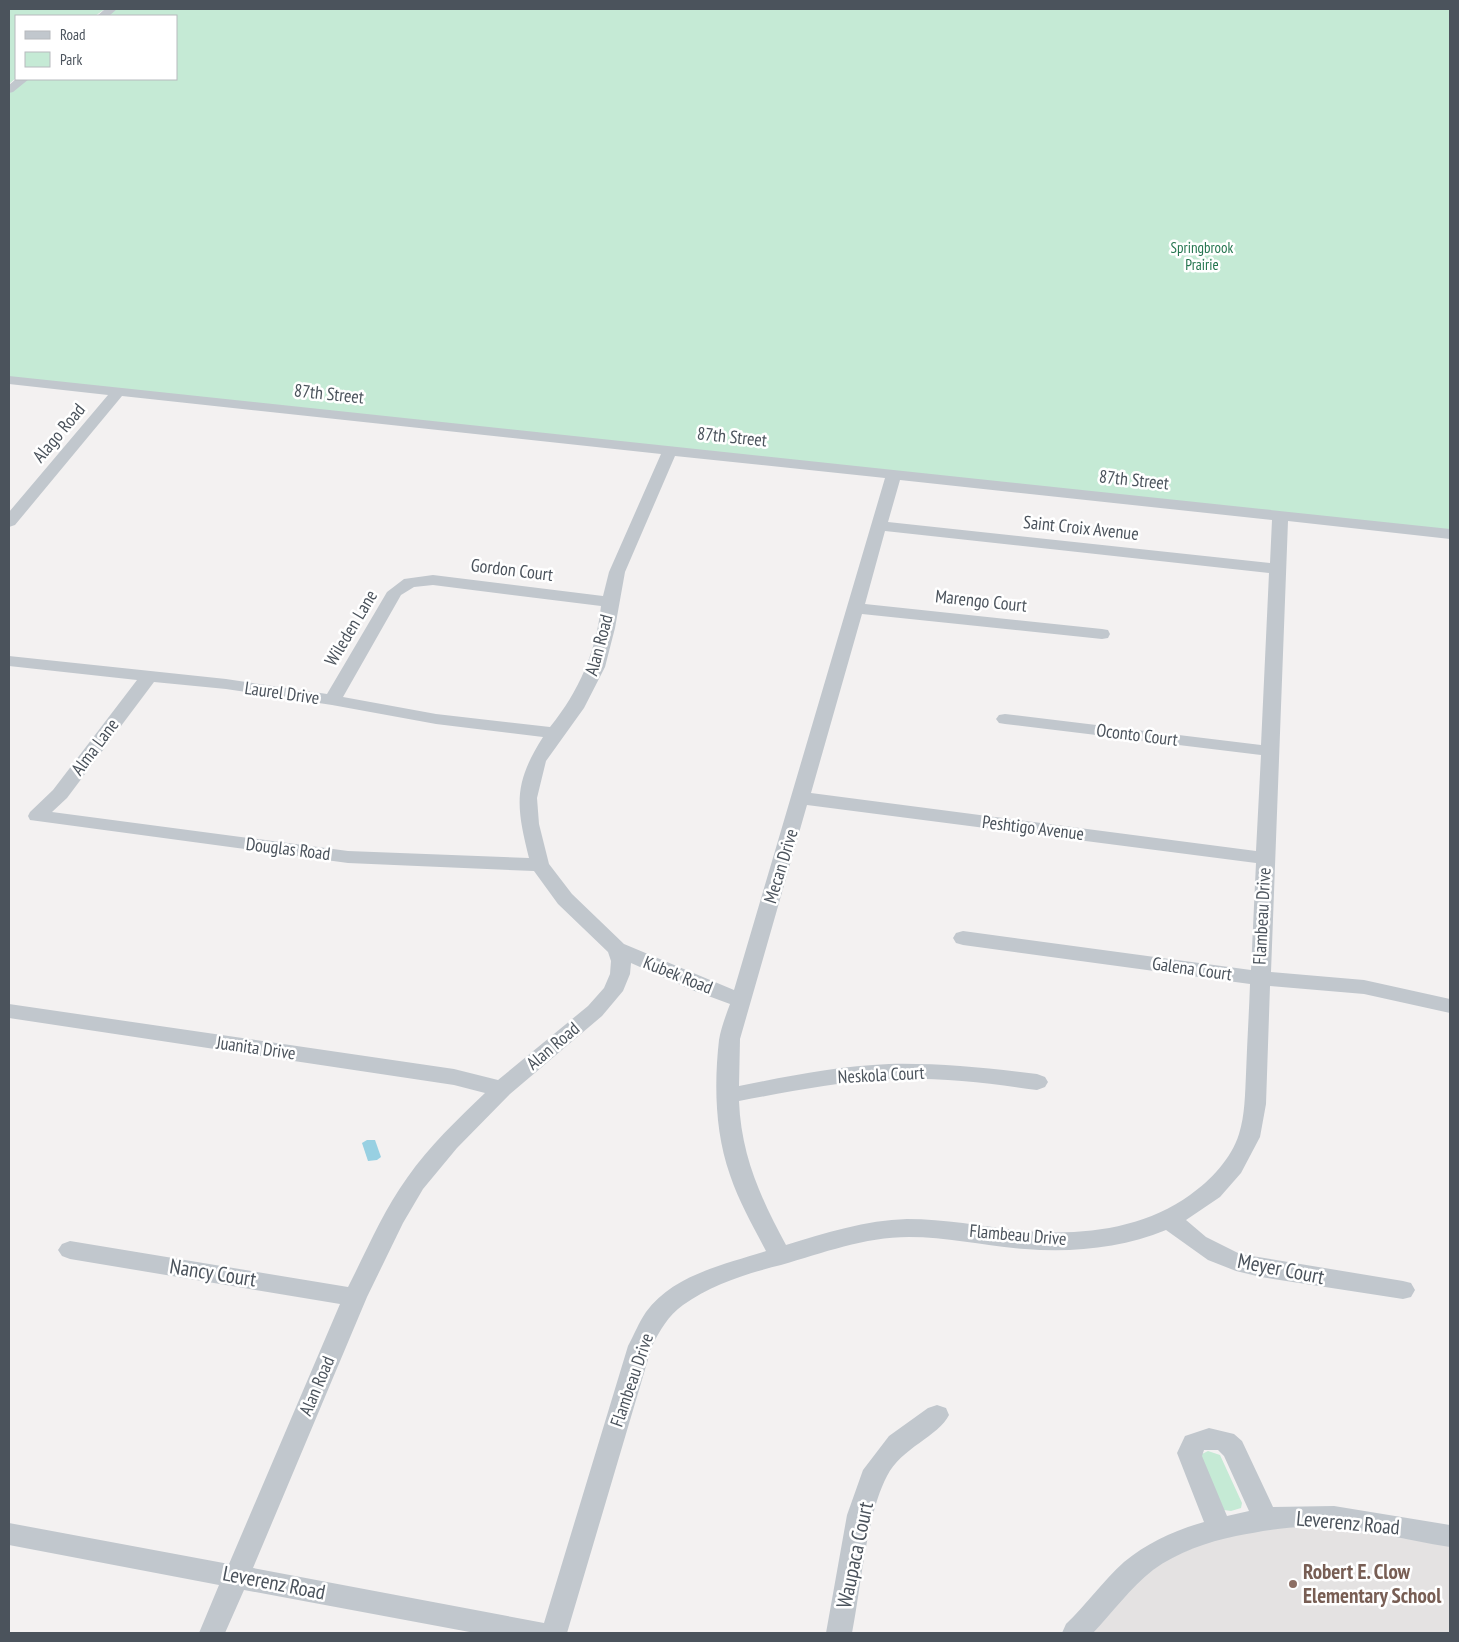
<svg xmlns="http://www.w3.org/2000/svg" width="1459" height="1642" font-family="'PT Sans Narrow',sans-serif">
<style>
.education{fill:#e4e2e2}
.green{fill:#c5ead5}
.water{fill:#98d0e2}
.lines{fill:none;stroke-linecap:round;stroke-linejoin:round}
.minor{fill:#c1c7cd;fill-rule:evenodd}
.education-dot{fill:#8d6e63;stroke:#fff;stroke-width:2}
.labels{text-anchor:middle;stroke-width:5;stroke-linejoin:round;paint-order:stroke}
.far-park-label{font-size:15px;fill:#24754f;stroke:#fff}
.street-label{font-size:18px;fill:#4b535c;stroke:#fff}
.near-street-label{font-size:21px;fill:#4b535c;stroke:#fff}
.near-education-label{font-size:21px;font-weight:bold;fill:#785e54;stroke:#fff;text-anchor:start}
</style>
<rect width="100%" height="100%" fill="#f3f1f1"/>
<!-- education -->
<path class="education" d="M1317,1526L1450,1545V1633H1091L1126,1594L1146,1574L1169,1559L1197,1546L1231,1535L1273,1528Z"/>
<!-- green -->
<path class="green" d="M9,9H105L95,16H16V78L9,84Z
M116,9H1450V532L9,377V93L27,79H176V16H107Z
M1208,1451L1220,1455L1242,1503L1241,1508L1231,1511L1224,1510L1200,1455Z"/>
<!-- water -->
<path class="water" d="M367,1140H375L381,1157L377,1160L368,1161L362,1143Z"/>
<g class="lines">
<!-- minor -->
<path class="minor" d="M105,9H117L109,16H97Z
M16,79H29L13,92L9,93V85Z
M9,376L1450,529V539L1288,521L1271,972L1364,980L1450,999V1013L1364,994L1270,986L1266,1104L1260,1137L1241,1173L1220,1197L1186,1220L1206,1237L1240,1254L1403,1281L1411,1283L1415,1290L1411,1297L1403,1299L1261,1277L1236,1271L1208,1260L1166,1230C1122,1248 1072,1253 1025,1249C986,1246 948,1237 909,1237C864,1237 823,1253 781,1265C748,1273 711,1285 683,1305C668,1316 660,1330 652,1346L567,1633H475L244,1590L225,1633H199L219,1585L9,1545V1523L229,1564L340,1304L70,1259L62,1256L58,1250L62,1244L70,1241L348,1287C367,1250 383,1211 407,1178C429,1146 458,1119 485,1093L454,1085L9,1018V1004L454,1069L498,1080L588,1006L604,988L610,974L611,961L608,952L558,904L534,871L348,863L30,820L28,816L30,812L53,790L137,680L9,666V656L226,679L327,694L387,592L404,579L433,575L603,596L609,572L661,454L122,396L15,525L9,527V512L108,395L9,384ZM675,456L885,478L734,990L624,944L572,894L549,864L539,824L537,798L546,761L584,708L605,667L615,628L625,572ZM900,480L1272,520L1270,563L888,522ZM885,531L1269,573L1261,745L1005,714L999,715L996,719L999,723L1005,724L1261,755L1256,851L811,793L862,614L1102,639L1108,638L1110,634L1108,630L1102,629L865,604ZM433,585L601,606C596,652 579,691 550,727L436,714L343,697L401,595L414,587ZM154,682L226,689L332,705L436,724L543,737C513,784 516,806 529,858L348,851L52,812L67,798ZM807,805L1256,863L1251,970L963,931L956,933L953,938L956,943L963,945L1250,984C1249,1014 1247,1044 1246,1074C1245,1094 1245,1115 1239,1134C1231,1159 1211,1180 1190,1195C1143,1229 1081,1236 1024,1231C985,1227 947,1219 907,1219C866,1220 825,1233 786,1245C761,1199 741,1155 739,1101C788,1092 836,1082 886,1079C936,1077 987,1083 1037,1090L1045,1087L1048,1082L1045,1077L1037,1074C988,1068 939,1063 889,1064C838,1066 789,1076 739,1086L740,1039ZM631,963L692,990L730,1004C726,1015 721,1028 719,1040C714,1084 715,1133 730,1175C739,1202 753,1226 766,1251C725,1264 673,1275 646,1312C639,1322 634,1335 628,1346L544,1623L253,1568L367,1297L403,1223L423,1189L457,1148L510,1094L602,1016L623,991L630,974Z
M937,1405L946,1408L949,1415C939,1436 901,1448 887,1476C866,1516 861,1588 852,1633H826L847,1515L863,1470L889,1436L928,1408Z
M1209,1428L1234,1434L1242,1441L1273,1507L1334,1506L1450,1525V1547C1405,1540 1361,1528 1315,1527C1289,1526 1263,1531 1236,1536C1207,1542 1178,1552 1153,1570C1130,1588 1113,1612 1093,1633H1062L1066,1624C1086,1605 1103,1581 1124,1562C1147,1543 1175,1530 1204,1522L1177,1453L1185,1436ZM1204,1450H1218L1224,1456L1249,1511L1227,1516L1202,1456Z"/>
</g>
<!-- markers -->
<circle class="education-dot" cx="1293" cy="1584" r="5"/>
<g class="labels">
<!-- far-park labels -->
<g class="far-park-label">
<text x="1202" y="253">Springbrook<tspan x="1202" dy="17">Prairie</tspan></text>
</g>
<!-- street labels -->
<g class="street-label">
<text transform="translate(329 394) rotate(6)" y="6">87th Street</text>
<text transform="translate(59 433) rotate(-50)" y="6">Alago Road</text>
<text transform="translate(732 437) rotate(6)" y="6">87th Street</text>
<text transform="translate(1134 480) rotate(6)" y="6">87th Street</text>
<text transform="translate(1081 528) rotate(6)" y="6">Saint Croix Avenue</text>
<text transform="translate(512 570) rotate(7)" y="6">Gordon Court</text>
<text transform="translate(981 601) rotate(6)" y="6">Marengo Court</text>
<text transform="translate(351 628) rotate(-59)" y="6">Wileden Lane</text>
<text transform="translate(599 645) rotate(-75)" y="6">Alan Road</text>
<text transform="translate(282 693) rotate(8)" y="6">Laurel Drive</text>
<text transform="translate(1137 735) rotate(7)" y="6">Oconto Court</text>
<text transform="translate(95 747) rotate(-53)" y="6">Alma Lane</text>
<text transform="translate(1033 828) rotate(7)" y="6">Peshtigo Avenue</text>
<text transform="translate(288 849) rotate(7)" y="6">Douglas Road</text>
<text transform="translate(781 866) rotate(-73)" y="6">Mecan Drive</text>
<text transform="translate(1262 916) rotate(-87)" y="6">Flambeau Drive</text>
<text transform="translate(1192 969) rotate(8)" y="6">Galena Court</text>
<text transform="translate(678 975) rotate(22)" y="6">Kubek Road</text>
<text transform="translate(553 1046) rotate(-40)" y="6">Alan Road</text>
<text transform="translate(256 1048) rotate(8)" y="6">Juanita Drive</text>
<text transform="translate(881 1075) rotate(-3)" y="6">Neskola Court</text>
<text transform="translate(1018 1235) rotate(5)" y="6">Flambeau Drive</text>
<text transform="translate(632 1380) rotate(-71)" y="6">Flambeau Drive</text>
<text transform="translate(317 1386) rotate(-67)" y="6">Alan Road</text>
</g>
<!-- near-street labels -->
<g class="near-street-label">
<text transform="translate(1281 1269) rotate(11)" y="7">Meyer Court</text>
<text transform="translate(213 1273) rotate(9)" y="7">Nancy Court</text>
<text transform="translate(1348 1523) rotate(5)" y="7">Leverenz Road</text>
<text transform="translate(855 1555) rotate(-78)" y="7">Waupaca Court</text>
<text transform="translate(274 1583) rotate(11)" y="7">Leverenz Road</text>
</g>
<!-- near-education labels -->
<g class="near-education-label">
<text x="1303" y="1579">Robert E. Clow<tspan x="1303" dy="24">Elementary School</tspan></text>
</g>
</g>
<!-- border -->
<rect width="1459" height="1642" fill="none" stroke="#4b535c" stroke-width="20"/>
<!-- legend -->
<rect x="15" y="15" width="162" height="65" fill="#ffffff" stroke="#b7babe"/>
<rect x="25" y="31" width="25" height="8" fill="#c1c7cd" stroke="#b7babe"/>
<text x="60" y="40" font-size="15" fill="#4b535c">Road</text>
<rect x="25" y="52" width="25" height="15" fill="#c5ead5" stroke="#b7babe"/>
<text x="60" y="65" font-size="15" fill="#4b535c">Park</text>
</svg>
